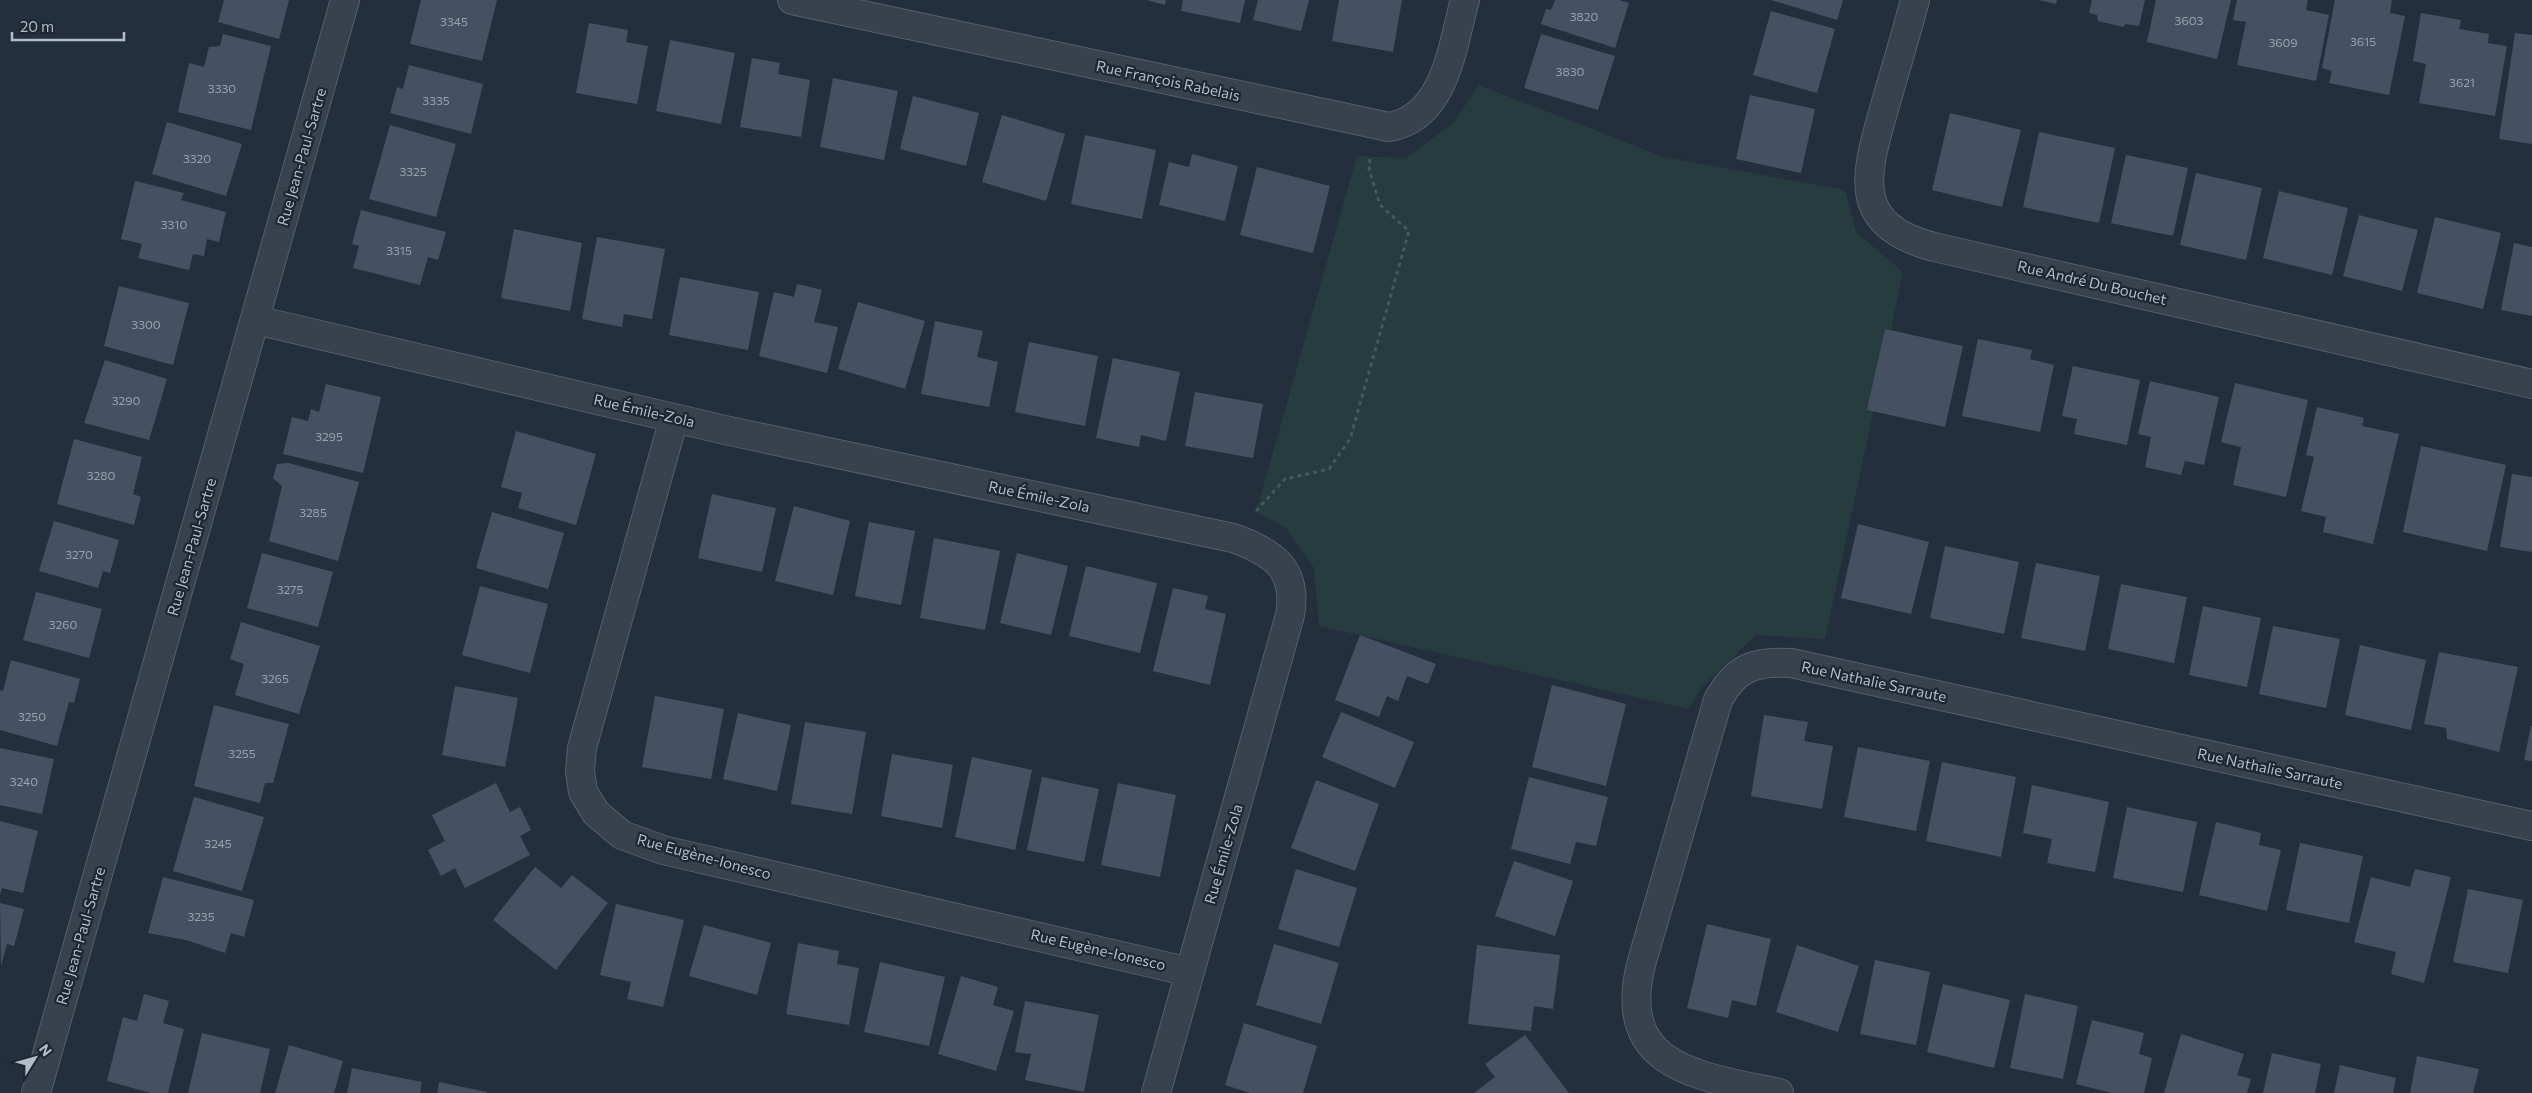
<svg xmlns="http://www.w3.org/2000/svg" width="2532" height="1093" font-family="Commissioner,sans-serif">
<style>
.green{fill:#263c3f}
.building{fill:#455162}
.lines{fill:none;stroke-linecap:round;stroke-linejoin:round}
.minor-casing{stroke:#565f6c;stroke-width:30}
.path{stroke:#44595c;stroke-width:3;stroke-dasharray:4 4;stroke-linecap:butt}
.minor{stroke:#38414e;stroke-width:28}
.labels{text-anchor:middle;stroke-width:4.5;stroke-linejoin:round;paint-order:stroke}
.number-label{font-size:12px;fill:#98a1af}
.street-label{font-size:15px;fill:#b4bcc9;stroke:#1d2633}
</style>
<rect width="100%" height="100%" fill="#242f3e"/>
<!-- green -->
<path class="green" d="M1479,85L1664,157L1845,190L1856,232L1903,272L1825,639L1756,635L1701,688L1689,709L1319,626L1314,568L1286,528L1256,512L1357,156L1406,158L1453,123Z"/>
<!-- building -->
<path class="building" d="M224,0H289L279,39L218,22Z
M421,0H497L482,61L410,44Z
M1147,0H1166L1165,5Z
M1183,0H1245L1240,23L1181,11Z
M1258,0H1309L1301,31L1253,20Z
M1339,0H1402L1393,52L1332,41Z
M1555,0H1619L1629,3L1615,48L1541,24L1546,9L1551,10Z
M1771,0H1843L1837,20Z
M2039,0H2057L2056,4Z
M2092,0H2145L2139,26L2126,24L2123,27L2098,21L2097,15L2089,13Z
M2156,0H2231L2217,59L2147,42Z
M2237,0H2308L2306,10L2329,15L2316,81L2237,65L2246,22L2233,20Z
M2335,0H2392L2390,13L2405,16L2389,95L2329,83L2332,71L2322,68Z
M1771,11L1835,29L1817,93L1753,75Z
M2421,13L2461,20L2459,29L2489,34L2488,43L2507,46L2495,116L2419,103L2426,64L2413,61Z
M589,23L628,30L626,42L648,46L637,104L576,93Z
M2515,33L2532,35V144L2499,139Z
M223,34L271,46L251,130L178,112L189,63L204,67L209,47L220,46Z
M1541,34L1615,56L1598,110L1524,88Z
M670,40L735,53L721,124L656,111Z
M752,58L780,63L778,74L810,80L801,137L740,127Z
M409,65L483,84L471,134L390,113L397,87L403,89Z
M833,78L898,91L884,160L820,147Z
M1750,95L1815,109L1801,173L1736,159Z
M913,96L979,113L966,166L900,149Z
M1950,113L2021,130L2002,207L1932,190Z
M1002,115L1065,134L1046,201L982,182Z
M167,122L242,144L226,196L152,174Z
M390,125L456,144L436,217L369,199Z
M2039,132L2115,148L2099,223L2023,207Z
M1085,135L1156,150L1142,219L1071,204Z
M1192,154L1238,166L1225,221L1159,205L1169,162L1189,167Z
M2126,155L2188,168L2173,236L2111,223Z
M1257,167L1330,186L1313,253L1240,235Z
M2196,173L2262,188L2246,260L2180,245Z
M135,181L184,193L181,200L226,212L219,242L207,239L204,256L193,254L189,270L138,258L142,244L121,239Z
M2279,191L2348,208L2332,275L2263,258Z
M361,210L446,232L438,260L428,257L420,285L353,268L359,246L352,244Z
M2359,215L2418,230L2402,291L2343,276Z
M2435,217L2501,233L2483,309L2417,293Z
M514,229L582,243L570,311L501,298Z
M597,237L665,249L652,319L624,314L622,327L582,319Z
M2514,243L2532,247V316L2501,310Z
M680,277L759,292L748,350L669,335Z
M797,284L822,290L814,322L838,327L827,373L759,356L774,292L794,297Z
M119,286L189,303L173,365L104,346Z
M858,302L925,321L905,389L838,369Z
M935,321L983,331L977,357L998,362L989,407L921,394Z
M1885,329L1963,346L1945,427L1867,410Z
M1978,339L2032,350L2030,359L2054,365L2040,432L1962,416Z
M1029,342L1098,356L1085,426L1015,412Z
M1113,358L1180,372L1166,441L1141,435L1139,447L1096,438Z
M105,360L167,379L149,440L84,423Z
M2073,366L2140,380L2127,445L2074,434L2077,419L2062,416Z
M2150,381L2219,397L2204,465L2185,461L2181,475L2145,467L2151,437L2138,434Z
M2235,383L2308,400L2286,497L2233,485L2241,447L2221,442Z
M326,384L381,397L363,473L283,454L292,417L308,421L311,409L319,412Z
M1195,392L1263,404L1253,458L1185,446Z
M2317,407L2364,418L2362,426L2399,434L2373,544L2323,532L2326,517L2301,511L2314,457L2306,455Z
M516,431L596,454L576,525L518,508L522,493L501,487Z
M74,439L142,457L133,494L141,497L134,525L57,504Z
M2421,446L2506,465L2487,551L2403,532Z
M288,463L359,482L338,561L269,541L282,486L273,478L277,464Z
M2512,474L2532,477V552L2500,547Z
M712,494L776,508L762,572L698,558Z
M794,506L850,521L833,595L775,581Z
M492,512L564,533L548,589L476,568Z
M54,521L119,540L110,573L103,571L98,588L39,571Z
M869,522L915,531L901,605L855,596Z
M1858,524L1929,542L1911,614L1841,598Z
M934,538L1000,551L985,630L920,618Z
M1945,546L2019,562L2004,634L1930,618Z
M262,553L333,572L318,627L247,608Z
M1017,553L1068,566L1051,635L1000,623Z
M2036,563L2100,576L2085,651L2021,638Z
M1086,566L1157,583L1140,653L1069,636Z
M2121,584L2187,597L2174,663L2108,649Z
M480,586L548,604L530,673L462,655Z
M1173,588L1208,596L1205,609L1226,614L1210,685L1153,671Z
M36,592L102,609L89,658L23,640Z
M2203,606L2261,618L2247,687L2189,675Z
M241,622L320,646L299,714L235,695L244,664L230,659Z
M2273,626L2340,639L2326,708L2259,694Z
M1360,635L1436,664L1428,684L1407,676L1398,701L1387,696L1379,717L1335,700Z
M2360,645L2426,660L2411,730L2345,715Z
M2439,652L2518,667L2499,752L2447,739L2446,728L2424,724Z
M11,660L80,679L74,703L69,702L57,746L0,730V690L3,691Z
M1552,685L1626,704L1606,786L1532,767Z
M455,686L518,698L505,767L442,755Z
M655,696L724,709L711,779L642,767Z
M214,705L289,724L273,783H265L260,803L194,786Z
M1341,712L1414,742L1395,788L1322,757Z
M738,713L791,725L777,791L723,779Z
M1764,715L1808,722L1804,741L1833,746L1822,809L1751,796Z
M805,722L866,732L852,814L791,804Z
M2531,726H2532V761L2524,760Z
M1858,747L1930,761L1916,831L1844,817Z
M0,748L54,759L42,814L0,805Z
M892,754L953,765L942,828L881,816Z
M972,757L1032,770L1015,850L955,837Z
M1942,762L2016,777L2001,857L1926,841Z
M1042,777L1099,789L1084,862L1027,850Z
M1529,777L1608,797L1596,846L1576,842L1570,864L1511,849Z
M1316,780L1379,804L1355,871L1291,848Z
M496,783L510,812L520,807L531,830L520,836L530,855L465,888L455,868L441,876L428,850L445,841L432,815Z
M1118,783L1176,795L1160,877L1101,865Z
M2032,785L2109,802L2095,872L2047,863L2052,839L2023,833Z
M194,797L264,817L242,891L173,871Z
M2127,807L2197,822L2183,892L2113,878Z
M0,821L38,831L23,893L2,888L0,895Z
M2216,822L2261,833L2259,845L2281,850L2267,911L2199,895Z
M2300,843L2363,856L2349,923L2286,910Z
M1514,861L1573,881L1555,936L1495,916Z
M535,867L561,888L572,875L608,903L556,970L493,920Z
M1296,869L1357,888L1339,947L1278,929Z
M2415,869L2451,877L2424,983L2391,974L2396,952L2354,942L2371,877L2410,887Z
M163,877L254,900L244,937L231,933L225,953L186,940L148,933Z
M2468,889L2523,900L2508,973L2453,962Z
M0,903L24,909L14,946L7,944L1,966Z
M616,904L684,920L663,1007L627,999L631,982L600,975Z
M1707,924L1771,939L1756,1006L1732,1000L1728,1018L1687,1008Z
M704,925L771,943L757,995L689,976Z
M798,943L839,951L837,964L859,968L849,1025L786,1014Z
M1274,944L1339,963L1321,1024L1256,1005Z
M1477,945L1560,955L1553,1009L1534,1006L1531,1031L1468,1024Z
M1797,945L1859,966L1838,1032L1776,1012Z
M1875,960L1930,972L1916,1045L1860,1034Z
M880,962L945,977L929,1046L864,1032Z
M961,976L998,987L993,1005L1014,1011L996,1071L938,1054Z
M1943,984L2010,1000L1994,1068L1927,1052Z
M144,994L169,1001L163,1023L184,1029L168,1093H151L107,1081L123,1017L137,1021Z
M2025,994L2078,1006L2063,1079L2010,1068Z
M1025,1001L1099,1015L1084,1092L1025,1080L1031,1054L1015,1052Z
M2092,1020L2144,1033L2139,1054L2152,1058L2144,1093H2112L2076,1084Z
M1244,1023L1317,1046L1303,1093H1250L1225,1085Z
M202,1033L270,1049L260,1093H188Z
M2181,1034L2244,1054L2237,1075L2251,1079L2247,1093H2164Z
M1525,1035L1569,1093H1474L1495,1077L1485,1064Z
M289,1045L343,1061L334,1093H275Z
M2272,1053L2321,1064L2315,1093H2263Z
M2417,1056L2479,1069L2473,1093H2410Z
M2340,1065L2396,1078L2393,1093H2334Z
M352,1068L422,1082L420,1093H347Z
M439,1082L487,1092V1093H437Z"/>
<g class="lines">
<defs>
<path id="minor" d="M792,0L1389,127C1446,117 1452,46 1465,0
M1915,0C1906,34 1896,68 1886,102C1867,170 1846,224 1934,247L2532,384
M256,320L725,430L1233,538C1273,552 1298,569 1290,615L1156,1093
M674,418L582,748L580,771L583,792L596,813L622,835L663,850L1190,972
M36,1093L345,0
M1779,1093C1700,1076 1613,1069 1642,961L1718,700C1736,667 1755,661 1791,663L2532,826"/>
</defs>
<!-- minor casing -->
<use href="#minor" class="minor-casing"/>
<!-- path -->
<path class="path" d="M1256,511L1285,479L1329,469L1350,439L1409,231L1380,205L1369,169L1370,158"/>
<!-- minor -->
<use href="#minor" class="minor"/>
</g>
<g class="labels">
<!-- number labels -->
<g class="number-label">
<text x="1584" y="21">3820</text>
<text x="2189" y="25">3603</text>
<text x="454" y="26">3345</text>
<text x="2363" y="46">3615</text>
<text x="2283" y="47">3609</text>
<text x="1570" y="76">3830</text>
<text x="2462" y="87">3621</text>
<text x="222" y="93">3330</text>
<text x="436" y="105">3335</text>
<text x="197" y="163">3320</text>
<text x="413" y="176">3325</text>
<text x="174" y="229">3310</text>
<text x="399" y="255">3315</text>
<text x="146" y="329">3300</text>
<text x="126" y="405">3290</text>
<text x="329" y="441">3295</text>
<text x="101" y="480">3280</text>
<text x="313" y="517">3285</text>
<text x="79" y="559">3270</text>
<text x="290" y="594">3275</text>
<text x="63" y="629">3260</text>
<text x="275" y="683">3265</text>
<text x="32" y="721">3250</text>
<text x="242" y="758">3255</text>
<text x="24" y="786">3240</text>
<text x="218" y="848">3245</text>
<text x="201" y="921">3235</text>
</g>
<!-- street labels -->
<g class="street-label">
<text transform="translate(1168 81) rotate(12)" y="5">Rue François Rabelais</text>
<text transform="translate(302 157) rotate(-74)" y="5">Rue Jean-Paul-Sartre</text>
<text transform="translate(2092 283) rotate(13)" y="5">Rue André Du Bouchet</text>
<text transform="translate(644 411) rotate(13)" y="5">Rue Émile-Zola</text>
<text transform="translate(1039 497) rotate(12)" y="5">Rue Émile-Zola</text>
<text transform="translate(192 547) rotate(-74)" y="5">Rue Jean-Paul-Sartre</text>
<text transform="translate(1874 682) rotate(12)" y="5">Rue Nathalie Sarraute</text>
<text transform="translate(2270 769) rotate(12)" y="5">Rue Nathalie Sarraute</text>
<text transform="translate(1224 854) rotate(-74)" y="5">Rue Émile-Zola</text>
<text transform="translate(704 857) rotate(15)" y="5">Rue Eugène-Ionesco</text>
<text transform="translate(81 936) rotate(-74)" y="5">Rue Jean-Paul-Sartre</text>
<text transform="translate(1098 950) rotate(13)" y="5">Rue Eugène-Ionesco</text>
</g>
</g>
<!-- north arrow -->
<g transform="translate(35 1058) rotate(53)" stroke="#1d2633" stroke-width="4" paint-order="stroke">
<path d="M0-4L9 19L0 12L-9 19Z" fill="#b4bcc9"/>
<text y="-8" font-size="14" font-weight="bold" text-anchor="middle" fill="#b4bcc9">N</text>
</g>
<!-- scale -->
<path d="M12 32v8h112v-8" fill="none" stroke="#b4bcc9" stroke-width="2.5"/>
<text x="20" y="32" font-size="15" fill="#b4bcc9" stroke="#1d2633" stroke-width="4" paint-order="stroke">20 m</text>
</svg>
